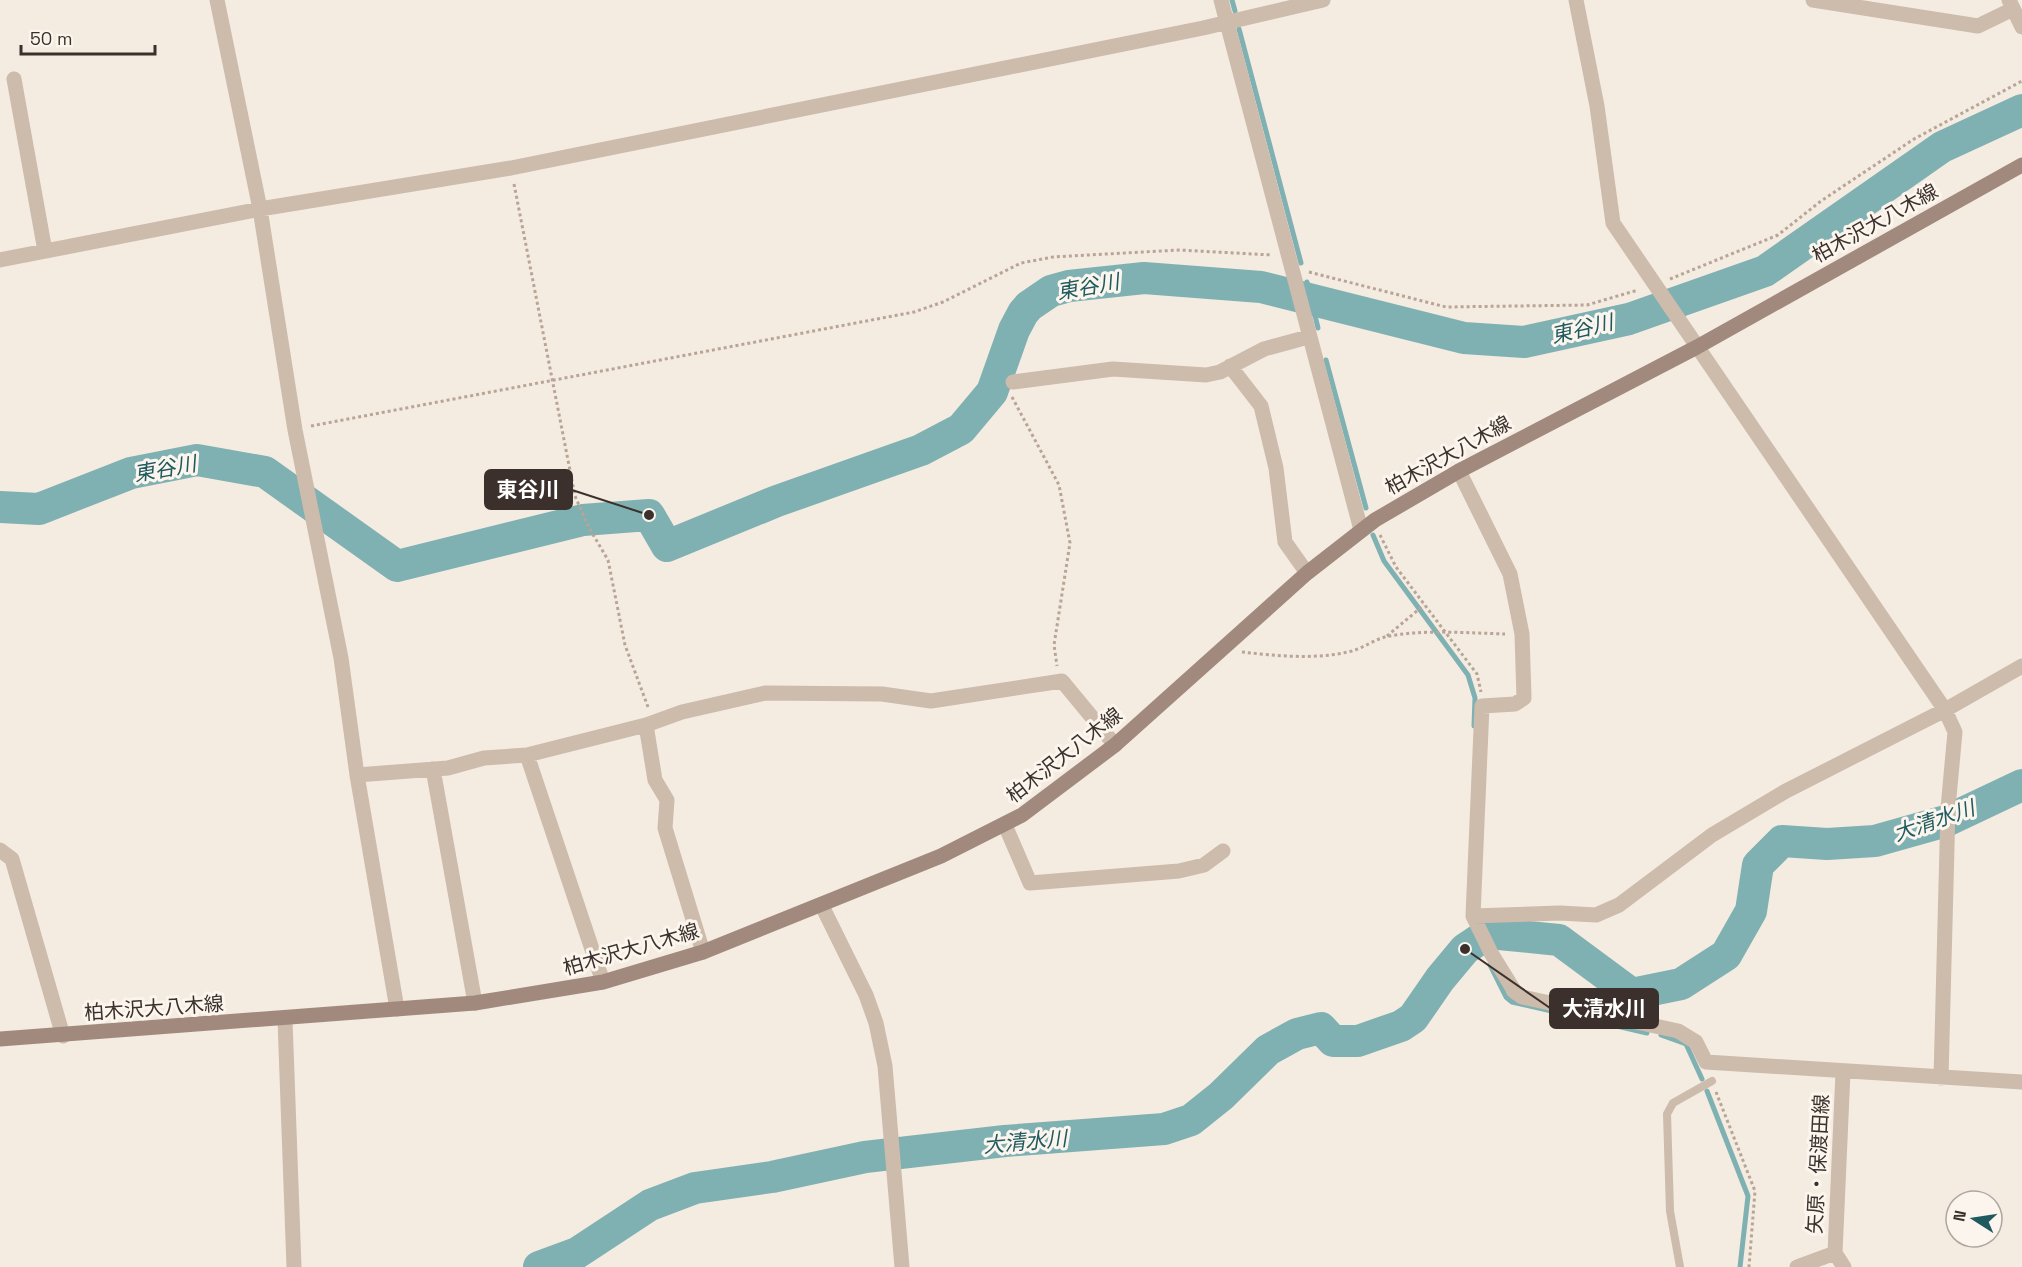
<svg xmlns="http://www.w3.org/2000/svg" width="2022" height="1267" font-family="'Space Grotesk','Noto Sans JP',sans-serif">
<style>
.lines{fill:none;stroke-linecap:round;stroke-linejoin:round}
.stream{stroke:#7fb0b2;stroke-width:5}
.river{stroke:#7fb0b2;stroke-width:32}
.path{stroke:#b9a596;stroke-width:3;stroke-dasharray:3 3;stroke-linecap:butt}
.service{stroke:#cdbbac;stroke-width:8}
.minor{stroke:#cdbbac;stroke-width:15}
.secondary{stroke:#a18a7d;stroke-width:15}
.labels{text-anchor:middle;stroke-width:6;stroke-linejoin:round;paint-order:stroke}
.street-label{font-size:20px;fill:#3b302b;stroke:#fbf5ee}
.water-label{font-size:21px;font-style:italic;fill:#1f5a5e;stroke:#fbf5ee}
.leader{fill:none;stroke:#3b302b;stroke-width:2}
.callout-dot{fill:#3b302b;stroke:#fbf5ee;stroke-width:2}
.callout{fill:#3b302b;stroke:#3b302b;stroke-width:2}
.callout-label{font-size:21px;text-anchor:middle;font-weight:bold;fill:#fff}
</style>
<rect width="100%" height="100%" fill="#f4ebe1"/>
<g class="lines">
<!-- stream -->
<path class="stream" d="M1232,0L1235,11
M1239,29L1301,263
M1307,282L1318,328
M1326,360L1366,508
M1373,535L1384,561L1468,675L1475,698L1474,726
M1490,965L1506,997L1512,1002L1647,1033
M1661,1035L1686,1044L1702,1079
M1707,1091L1748,1196L1740,1267"/>
<!-- river -->
<path class="river" d="M0,507L39,509L131,473L197,460L265,472L397,566L583,520L649,515L667,546L777,501L921,450L961,429L992,392L1014,330L1023,313L1029,306L1051,291L1069,286L1144,278L1261,287L1464,338L1524,342L1629,319L1765,271L1942,147L2022,110
M539,1267L577,1253L650,1205L695,1188L772,1177L865,1157L1005,1141L1164,1129L1191,1120L1221,1096L1268,1050L1297,1034L1321,1028L1333,1041H1358L1401,1026L1413,1018L1440,979L1465,949L1489,933L1559,940L1632,994L1681,984L1726,955L1751,911L1758,865L1782,841L1827,844L1875,841L1946,821L2022,785"/>
<!-- path -->
<path class="path" d="M514,184L575,496L588,526L608,560L625,645L648,707
M1309,272L1446,307L1587,305L1638,290
M1670,279L1778,235L1821,201L1914,139L2022,81
M1012,397L1059,485L1070,543L1054,645L1057,666
M311,426L914,312L943,302L1021,263L1053,257L1179,250L1272,255
M1380,535L1396,567L1477,674L1481,692
M1387,636L1424,605
M1242,652C1277,656 1317,660 1352,651C1363,648 1374,640 1385,637C1420,629 1469,633 1505,634
M1716,1092L1755,1191L1749,1267"/>
<!-- service -->
<path class="service" d="M1680,1267L1670,1211L1667,1114L1673,1103L1712,1081"/>
<!-- minor -->
<path class="minor" d="M217,0L260,209L295,430L341,658L357,775L397,1009
M1221,0L1361,530
M1576,0L1597,106L1613,223L1945,710L1955,732L1948,808L1941,1078
M1813,0L1978,26L2013,9
M2009,0L2022,27
M14,79L45,251
M0,260L260,209L511,168L1203,28L1323,0
M1230,366L1261,406L1276,468L1285,542L1307,573
M1013,382L1113,369L1206,375L1220,372L1264,349L1308,337
M1459,471L1510,574L1522,634L1524,698L1515,704L1482,706L1473,916L1491,953L1515,992L1522,997L1678,1031L1696,1042L1706,1062L2022,1082
M646,725L655,780L667,800L665,828L703,952
M527,755L603,982
M433,769L475,1003
M357,775L448,768L484,758L527,755L646,725L682,712L765,693L882,694L931,701L1062,681L1115,745
M1005,825L1030,883L1179,871L1204,865L1223,851
M0,850L12,859L63,1036
M822,906L866,995L876,1023L885,1066L902,1267
M1473,916L1560,913L1596,915L1619,905L1712,835L1786,791L1945,710L2022,666
M285,1020L294,1267
M1835,1253L1843,1072
M1835,1253L1844,1267
M1797,1267L1835,1253"/>
<!-- secondary -->
<path class="secondary" d="M0,1039L475,1003L603,982L703,952L941,856L1022,815L1115,745L1307,573L1375,520L1459,471L1697,347L2022,165"/>
</g>
<g class="labels">
<!-- street labels -->
<g class="street-label">
<text transform="translate(1875 223) rotate(-29)" y="7">柏木沢大八木線</text>
<text transform="translate(1448 455) rotate(-29)" y="7">柏木沢大八木線</text>
<text transform="translate(1064 755) rotate(-38)" y="7">柏木沢大八木線</text>
<text transform="translate(631 949) rotate(-16)" y="7">柏木沢大八木線</text>
<text transform="translate(154 1008) rotate(-4)" y="7">柏木沢大八木線</text>
<text transform="translate(1818 1164) rotate(-87)" y="7">矢原・保渡田線</text>
</g>
<!-- water labels -->
<g class="water-label">
<text transform="translate(1088 287) rotate(-10)" y="7">東谷川</text>
<text transform="translate(1582 329) rotate(-13)" y="7">東谷川</text>
<text transform="translate(165 469) rotate(-10)" y="7">東谷川</text>
<text transform="translate(1934 821) rotate(-19)" y="7">大清水川</text>
<text transform="translate(1025 1142) rotate(-5)" y="7">大清水川</text>
</g>
</g>
<!-- callouts -->
<path class="leader" d="M649 515L572 490M1465 949L1550 1008"/>
<g class="callout-dot">
<circle cx="649" cy="515" r="6"/>
<circle cx="1465" cy="949" r="6"/>
</g>
<g class="callout">
<rect x="485" y="470" width="87" height="39" rx="6"/>
<rect x="1550" y="989" width="108" height="39" rx="6"/>
</g>
<g class="callout-label">
<text x="528" y="497">東谷川</text>
<text x="1604" y="1016">大清水川</text>
</g>
<!-- north arrow -->
<g transform="translate(1974 1219) rotate(282)"><circle r="28" fill="#fbf5ee" stroke="#aea6a0" stroke-width="1.5"/>
<path d="M0-4.5L10 22L0 15L-10 22Z" fill="#1f5a5e"/>
<text y="-9" font-size="16" font-weight="bold" text-anchor="middle" fill="#3b302b">N</text>
</g>
<!-- scale -->
<path d="M21 45v9h134v-9" fill="none" stroke="#3b302b" stroke-width="3"/>
<text x="30" y="45" font-size="18" fill="#3b302b" stroke="#fbf5ee" stroke-width="4.5" paint-order="stroke">50 m</text>
</svg>
